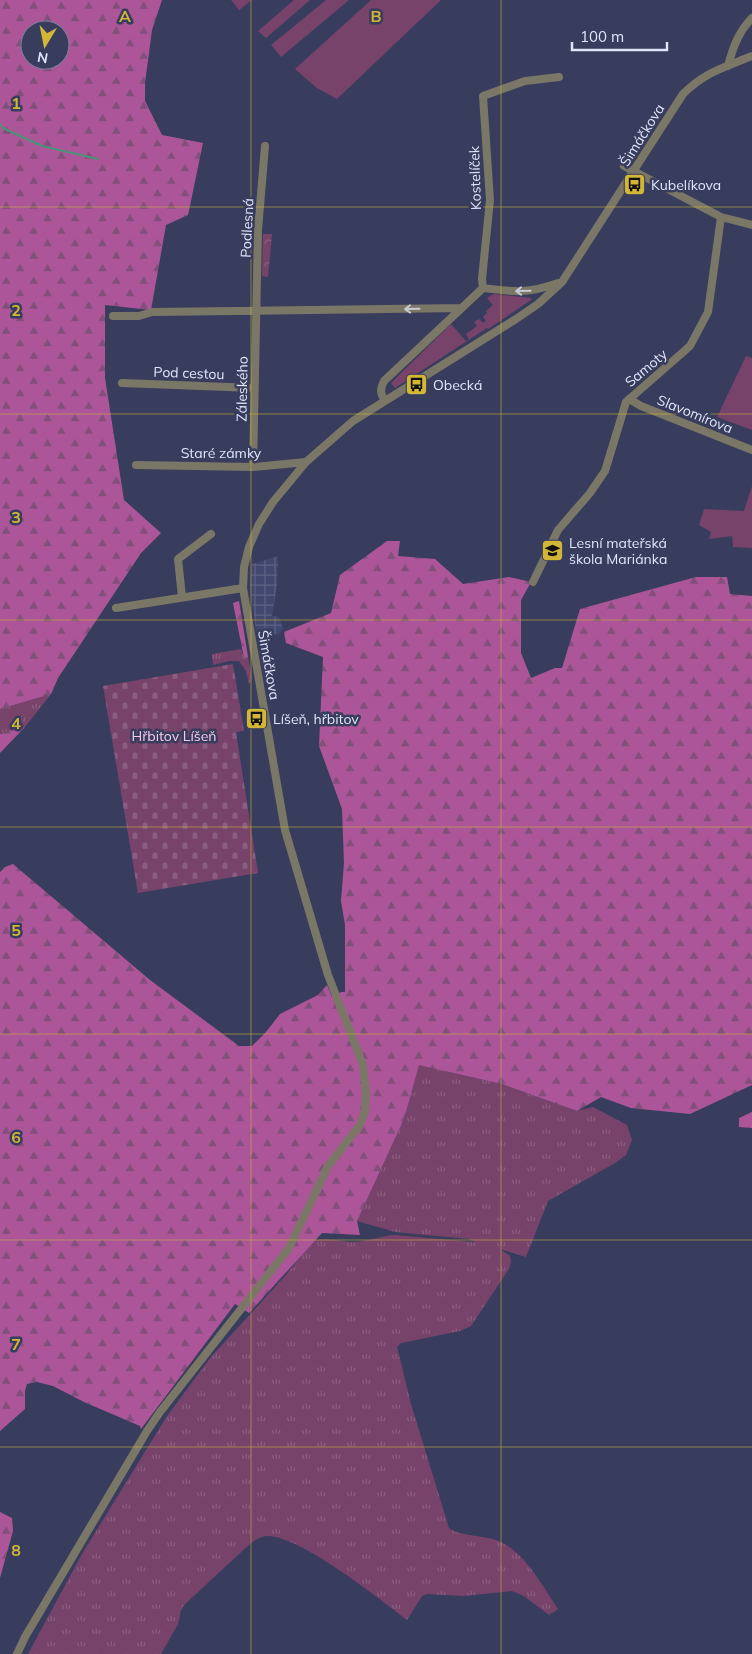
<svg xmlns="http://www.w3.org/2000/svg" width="752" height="1654" font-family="Mulish,sans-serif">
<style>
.industrial{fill:url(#industrial-grid)}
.grass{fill:url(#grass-tufts)}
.forest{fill:url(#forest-firs);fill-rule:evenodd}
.cemetery{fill:url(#cemetery-stones)}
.park{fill:url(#park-crowns)}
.garden{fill:#77436a}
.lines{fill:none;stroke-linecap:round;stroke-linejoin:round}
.stream{stroke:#4a9379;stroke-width:2}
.minor{stroke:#7b7766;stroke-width:8}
.oneway{stroke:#c8cad5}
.grid{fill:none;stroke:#d2b635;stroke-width:1;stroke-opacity:0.55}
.labels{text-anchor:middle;stroke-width:5;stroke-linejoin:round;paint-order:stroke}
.street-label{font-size:14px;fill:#e1e5fa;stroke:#383d5e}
.poi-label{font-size:14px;fill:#e1e5fa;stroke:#383d5e;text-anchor:start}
.park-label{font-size:14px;fill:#facbec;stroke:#383d5e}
.grid-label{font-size:16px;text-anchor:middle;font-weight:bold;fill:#d2b635;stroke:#383d5e;stroke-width:5;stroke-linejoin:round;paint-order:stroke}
</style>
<defs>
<pattern id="industrial-grid" width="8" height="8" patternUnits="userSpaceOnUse" patternTransform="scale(1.25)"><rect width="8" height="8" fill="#41476e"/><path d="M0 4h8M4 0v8" fill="none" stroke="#5c6184"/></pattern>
<pattern id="grass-tufts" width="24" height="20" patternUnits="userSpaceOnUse" patternTransform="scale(1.25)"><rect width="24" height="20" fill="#77436a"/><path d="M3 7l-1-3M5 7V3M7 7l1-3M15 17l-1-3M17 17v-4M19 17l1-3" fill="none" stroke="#8a5e80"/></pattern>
<pattern id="forest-firs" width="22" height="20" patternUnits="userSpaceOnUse" patternTransform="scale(1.25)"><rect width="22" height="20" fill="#ac5699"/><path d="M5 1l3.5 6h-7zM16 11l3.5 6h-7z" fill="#824f7a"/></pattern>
<pattern id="cemetery-stones" width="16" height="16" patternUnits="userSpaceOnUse" patternTransform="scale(1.25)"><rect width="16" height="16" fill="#77436a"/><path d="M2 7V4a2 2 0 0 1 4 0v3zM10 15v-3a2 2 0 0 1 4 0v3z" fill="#8a5e80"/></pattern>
<pattern id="park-crowns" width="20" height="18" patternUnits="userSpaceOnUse" patternTransform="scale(1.25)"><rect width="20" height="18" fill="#77436a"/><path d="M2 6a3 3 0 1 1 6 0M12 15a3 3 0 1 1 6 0" fill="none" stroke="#8a5e80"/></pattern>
</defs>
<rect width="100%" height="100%" fill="#383d5e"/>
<!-- industrial -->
<path class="industrial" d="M278,556L277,585L272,616L279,617L283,628L279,634L257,637L250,585L252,564Z"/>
<!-- grass -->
<path class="grass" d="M241,649L244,658L248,657L252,678L249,684L246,671L239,661H229L213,665L212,654Z
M51,694L25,727L0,734V709Z
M419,1064L502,1084L577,1111L593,1107L627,1125L632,1140L626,1155L615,1163L548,1201L526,1257L500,1249L510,1256L511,1262L509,1269L471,1326L460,1331L401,1343L397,1347L411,1404L449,1528C456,1535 482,1536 493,1539C522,1547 542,1585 558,1609L549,1615L524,1596L512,1591L463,1596L427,1594L422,1596L407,1620C380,1599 300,1536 268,1536C261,1536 257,1539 251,1543L185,1604L181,1610L178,1624L161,1654H28L82,1554L167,1416L211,1357L285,1276L313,1241C324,1237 338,1241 350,1242C364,1243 379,1236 394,1235L475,1242L469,1239L395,1232L357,1221L404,1119Z"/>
<!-- forest -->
<path class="forest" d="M0,0H162L152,30L145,83V101L162,135L203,143L188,215L166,225L151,310L105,305V378L124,500L161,533L141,553L58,678L51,694L0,709ZM30,30H60V60H30Z
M387,541H400L398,556L435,559L463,584L509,577L531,582L521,600V653L531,678L555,668H562L580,609L696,577H727L730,594L752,596V1085L690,1114L631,1108L601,1097L577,1111L502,1084L419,1065L404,1119L357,1221L360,1235L322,1233L249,1313L235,1304L141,1429L140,1426L84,1402L53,1386L37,1382L27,1384L25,1391V1409L0,1431V872L5,867L13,864L150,980L239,1046H252L266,1032L280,1014L318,995L327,985L332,997L341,992H345V925L341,901L344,863L342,809L319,746L323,657L286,643L284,632L331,613L340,575Z
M239,601L248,657L244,658L233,603Z
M25,727L0,753V734Z
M752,1112V1128L739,1127V1118Z
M0,1512L12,1518L13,1531L0,1578Z"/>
<!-- cemetery -->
<path class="cemetery" d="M233,664L244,731L236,732L258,873L138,893L103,686Z"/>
<!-- park -->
<path class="park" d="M263,234H272L268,277L262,276Z"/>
<!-- garden -->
<path class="garden" d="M231,0H252L239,10Z
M294,0H310L266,38L258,31Z
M326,0H349L281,57L271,45Z
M371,0H441L337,99L317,88L295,69Z
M494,294L531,298V300L488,329L487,328L395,388L391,383L451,324L466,341L469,339L466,334L477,326L474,322L479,319L483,323L486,321L483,317L487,313L486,311L493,305L487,298Z
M746,356L752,358V430L717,417Z
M752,486V548L733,547L732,536L709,539L711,532L699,525L704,509L744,511Z"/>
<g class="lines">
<!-- stream -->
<path class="stream" d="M0,124L3,128L42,146L98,159"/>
<!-- minor -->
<path class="minor" d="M728,66C733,47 739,31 752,18
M624,166L721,217L752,225
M483,288L482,279L490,200L483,96L525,81L559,77
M113,316H139L152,312L461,308
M122,383L254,388
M629,399L641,406L752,450
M385,401C380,393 380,389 384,381L483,288C515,292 527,294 558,283
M136,465L253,467L306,462
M253,467L258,230L265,146
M533,582L558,530L590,493L605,471L626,402L690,346L708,312L721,217
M182,597L178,559L211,534
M116,608L243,588
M17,1654L25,1637L147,1431L160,1412L289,1248L328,1166L360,1125L365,1111L366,1094L363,1065L328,975L285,830L243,588L244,567L249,547L259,524L273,502L306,462L353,421L516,319L538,304L562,282L683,94C705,72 725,67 752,56"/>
</g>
<!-- one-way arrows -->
<defs><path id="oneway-shaft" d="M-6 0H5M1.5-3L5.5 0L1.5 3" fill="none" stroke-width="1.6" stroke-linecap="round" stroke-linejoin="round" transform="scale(1.25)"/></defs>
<g class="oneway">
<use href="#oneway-shaft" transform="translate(523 291) rotate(179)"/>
<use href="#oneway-shaft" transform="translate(412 309) rotate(179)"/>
</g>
<!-- grid -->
<path class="grid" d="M251,0V1654M501,0V1654M0,207H752M0,414H752M0,620H752M0,827H752M0,1034H752M0,1240H752M0,1447H752"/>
<!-- icons -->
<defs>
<symbol id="bus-square" viewBox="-11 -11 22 22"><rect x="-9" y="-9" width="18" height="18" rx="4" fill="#d2b635" stroke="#383d5e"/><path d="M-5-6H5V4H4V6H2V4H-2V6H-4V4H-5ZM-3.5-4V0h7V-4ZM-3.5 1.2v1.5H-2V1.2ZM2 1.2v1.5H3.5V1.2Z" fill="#111"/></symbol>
<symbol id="school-square" viewBox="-11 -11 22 22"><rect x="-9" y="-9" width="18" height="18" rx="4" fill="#d2b635" stroke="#383d5e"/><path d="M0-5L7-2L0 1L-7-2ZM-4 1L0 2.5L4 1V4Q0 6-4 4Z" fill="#111"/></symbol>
</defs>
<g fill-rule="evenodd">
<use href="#bus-square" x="622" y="172" width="25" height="25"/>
<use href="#bus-square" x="404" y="372" width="25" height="25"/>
<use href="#school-square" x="540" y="538" width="25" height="25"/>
<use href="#bus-square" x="244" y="706" width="25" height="25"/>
</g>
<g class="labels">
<!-- street labels -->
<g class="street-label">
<text transform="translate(642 135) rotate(-58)" y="5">Šimáčkova</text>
<text transform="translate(475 178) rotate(-92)" y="5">Kostelíček</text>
<text transform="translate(247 228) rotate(-87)" y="5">Podlesná</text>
<text transform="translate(646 368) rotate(-40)" y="5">Samoty</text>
<text transform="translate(189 373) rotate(2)" y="5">Pod cestou</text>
<text transform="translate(242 389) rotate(-89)" y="5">Záleského</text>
<text transform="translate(695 414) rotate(22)" y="5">Slavomírova</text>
<text x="221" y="458">Staré zámky</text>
<text transform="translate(269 665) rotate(80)" y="5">Šimáčkova</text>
</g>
<!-- poi labels -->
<g class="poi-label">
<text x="651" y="190">Kubelíkova</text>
<text x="433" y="390">Obecká</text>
<text x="569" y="548">Lesní mateřská<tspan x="569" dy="16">škola Mariánka</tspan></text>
<text x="273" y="724">Líšeň, hřbitov</text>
</g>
<!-- park labels -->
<g class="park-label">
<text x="174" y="741">Hřbitov Líšeň</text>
</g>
</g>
<g class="grid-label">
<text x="125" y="22">A</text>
<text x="376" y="22">B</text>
<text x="16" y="109">1</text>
<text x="16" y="316">2</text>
<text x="16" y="523">3</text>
<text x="16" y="729">4</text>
<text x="16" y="936">5</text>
<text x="16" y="1143">6</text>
<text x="16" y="1350">7</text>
<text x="16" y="1556">8</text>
</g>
<!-- north arrow -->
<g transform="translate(45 45) rotate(190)"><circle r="24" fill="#383d5e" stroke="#7c809c"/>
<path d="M0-4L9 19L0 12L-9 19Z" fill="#d2b635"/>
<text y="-8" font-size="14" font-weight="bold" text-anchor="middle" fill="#e1e5fa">N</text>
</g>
<!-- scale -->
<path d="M572 42v8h95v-8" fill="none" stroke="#e1e5fa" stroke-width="2.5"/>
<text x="580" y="42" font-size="15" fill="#e1e5fa" stroke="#383d5e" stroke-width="4" paint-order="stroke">100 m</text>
</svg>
